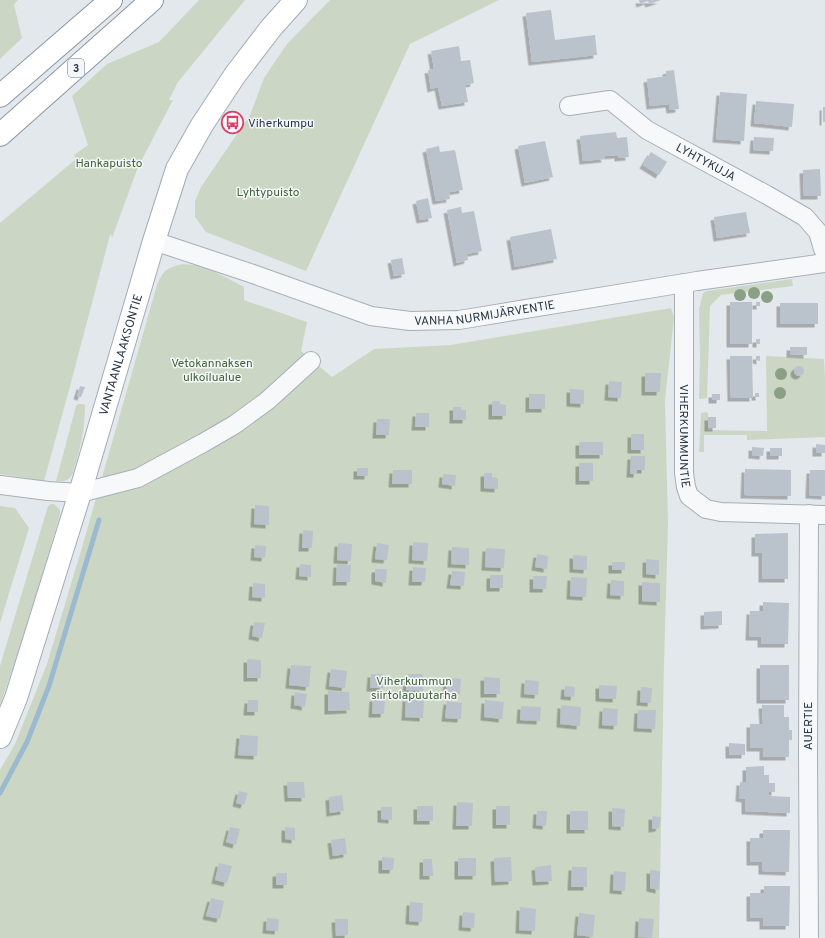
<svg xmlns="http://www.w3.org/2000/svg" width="825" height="938" font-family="Overpass,sans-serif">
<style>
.green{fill:#cbd7c4}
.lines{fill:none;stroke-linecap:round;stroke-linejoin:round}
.stream{stroke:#9cbacf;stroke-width:5}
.building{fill:#bac2cb;filter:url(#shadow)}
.minor-casing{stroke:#a7afb7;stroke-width:20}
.major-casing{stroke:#a1adb9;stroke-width:24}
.highway-casing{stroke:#8997a5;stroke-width:24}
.minor{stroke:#f7f8fa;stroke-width:18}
.major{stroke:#fff;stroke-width:22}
.highway{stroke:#fff;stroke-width:22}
.tree{fill:#8b9f87}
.labels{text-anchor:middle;stroke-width:3;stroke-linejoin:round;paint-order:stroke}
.shield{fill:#f4f7f9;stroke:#66717c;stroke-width:1}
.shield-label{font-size:11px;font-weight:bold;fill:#293747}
.poi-label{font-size:12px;fill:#293747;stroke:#f4f7f9;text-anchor:start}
.street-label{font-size:12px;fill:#293747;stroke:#f4f7f9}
.park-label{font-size:12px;fill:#436435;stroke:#f4f7f9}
</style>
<defs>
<filter id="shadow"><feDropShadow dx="-3.5" dy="3.5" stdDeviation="0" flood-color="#0004"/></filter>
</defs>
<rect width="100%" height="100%" fill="#e3e8ec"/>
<!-- green -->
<path class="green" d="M0,0H18L14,5L22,38L0,59Z
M199,0H245L178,82L169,100H173L138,167L112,238L111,234L110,235L69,390L44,481L0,474V223L76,159L74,155L88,145L72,96L107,64L159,42Z
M330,0H499L410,44L306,271L206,232L195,217V201L201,187L250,115L264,78L287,44Z
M183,264L204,266L244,287V300L307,322L301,351L332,377L374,349L451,345L671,308L674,318L665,400L668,524L664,664L659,938H0V770L15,744L47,664L83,544L157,285C164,269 167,268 183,264Z
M792,279L793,286L721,295L710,306L707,398L700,399L699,398L700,356L699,309L703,293L707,291Z
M766,356L824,359L825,379V437L747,440V435H704V452H699L701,413L705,412L708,413V430L767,431Z
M78,404H82L85,405C85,429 80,450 73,473C69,481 64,482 56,481L76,406Z
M51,504H54L60,510V515L23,639L0,705V666L48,506Z
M0,506L15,508L29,528L0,623Z"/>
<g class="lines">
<!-- stream -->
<path class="stream" d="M0,793L27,742L49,686L99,520"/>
</g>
<!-- building -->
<path class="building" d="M639,0H661L649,4L648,1L640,4Z
M551,10L555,40L595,35L597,55L532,62L526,13Z
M459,46L461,61L470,60L474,83L465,85L468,102L442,106L438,87L431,89L428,70L434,69L431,51Z
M674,70L679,109L670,110L669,104L650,106L647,79L666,76V71Z
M720,92L747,94L744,141L716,139Z
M756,101L794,104L792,127L754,123Z
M823,107H825V122H823Z
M616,132L617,138L627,137L629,157L618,158V155L604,156L605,159L583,161L580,136Z
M754,137L774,138L773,151L753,150Z
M545,141L553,177L525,183L518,146Z
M439,146L440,152L455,150L463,190L449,192L450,199L436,201L426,149Z
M651,152L667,162L659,175L643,165Z
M820,169L821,196H804L803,170Z
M428,198L432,218L420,220L416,201Z
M461,207L462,213L474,211L482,251L467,254L468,260L457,263L447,210Z
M746,212L750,233L717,238L714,217Z
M551,229L557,259L515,267L510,237Z
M402,258L405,274L394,276L391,260Z
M730,302H752V344H730Z
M756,302H760V306H756Z
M780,303H818V324H780Z
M756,339H760V344H756Z
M790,347H807V355L790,354Z
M730,356H752L753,398H731Z
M756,356H760V361L756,360Z
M794 371a5 5 0 1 1 10 0a5 5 0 1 1-10 0Z
M645,373H661L660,392H645Z
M609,381L622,382L621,398L608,397Z
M80,386L85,387L81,397L77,396Z
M570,389L584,390V404L570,403Z
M755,393H759V397H755Z
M529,394H545V409H529Z
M712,394H720V400H712Z
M492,401H500V404L506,405V416H492Z
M453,407H461V410H466V420H453Z
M416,413H429V427H415Z
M708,417H716V428H708Z
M377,419H390L389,435H376Z
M631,434H644V450H631Z
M579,442H603V455H579Z
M816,444L825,445V453H816Z
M752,447L764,448L763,456L752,455Z
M770,448H782V456H770Z
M631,456H645V470H637V474H630Z
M579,463H593V481H579Z
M357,468H368V476H357Z
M745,469L791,470V496L744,495Z
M393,470H412V484H392Z
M810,470H825V496L809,495Z
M484,473H492V477L498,478V489L484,488Z
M443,474L456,475L455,486L442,484Z
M255,505L269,506V525L254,524Z
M303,530L313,531L312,548H302Z
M788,533V579H762V553H755V534Z
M413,542L428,543L427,561L412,560Z
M338,543L352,544L351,561L337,560Z
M377,543L389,545L387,560L375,559Z
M255,545L266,546L265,558L254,557Z
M452,547L469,548V565L451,564Z
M486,548L505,549L504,568L485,567Z
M537,554L548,556L547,569L535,567Z
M573,555L587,556V570L573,569Z
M646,559L659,560V575L646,574Z
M612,562H625V570H612Z
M300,564L311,565V577L299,576Z
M337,564L351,565L350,582H336Z
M413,567L426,568L425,582H412Z
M375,569H387L386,583L375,581Z
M452,571L465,572L464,586L450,585Z
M490,575H503V588H490Z
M533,576H547L546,589H533Z
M571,577L587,578L586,597L570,596Z
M611,580L624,581V596L610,595Z
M642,582L660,583V602L642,601Z
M253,583L265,584V598L252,597Z
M763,602L789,603L788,644H761V637H749L750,611H763Z
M722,611V625L704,626V612Z
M254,622L265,623L262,638L252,636Z
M247,659L261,660V678H247Z
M291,665L311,666L309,687L289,685Z
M760,665H789V700H760Z
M331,669L347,671L345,688L329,686Z
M371,674H383V688H370Z
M407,674H423V691L406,690Z
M484,677L500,678V694H484Z
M447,678L461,679L460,694L446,693Z
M525,680L539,681L538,695L524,694Z
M599,685L617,686L616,699L599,698Z
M565,686L575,687L574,697L564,696Z
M641,687L652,688L651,703L640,702Z
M328,691L349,692L350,710L328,711Z
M295,692L307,694L305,707L294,705Z
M373,698L385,699L384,714H372Z
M406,698L424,699L423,718L405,717Z
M248,700H258V712H247Z
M485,700L504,702L502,719L484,717Z
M447,701L462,703L461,719L445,718Z
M561,705L581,707L580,726L560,724Z
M762,705H784V717H789V730H792V740H789V757H763V748H750V724H763Z
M521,706L541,707L540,721L520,720Z
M603,708L618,709L617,726L602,725Z
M638,710H656L655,729L637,728Z
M240,735L258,736L257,756L238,755Z
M729,743L745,744V755H729Z
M764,766V775H769V783H775V792H769V796L790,797V813L745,811V799L739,798L740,782H746V767Z
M287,782H304L305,798H288Z
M239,791L248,793L244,805L236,803Z
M342,795L344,811L330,813L329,797Z
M457,802L473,803L472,826H456Z
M417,806H433V821H417Z
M496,806H510V825H496Z
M381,807H392V820L381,819Z
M612,808L625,809L624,827L612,826Z
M537,811H547L546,826L536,825Z
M570,811H588V830H570Z
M652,816L661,817L659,828L652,829Z
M230,827L240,829L236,845L226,842Z
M285,827L295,828V840L285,839Z
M763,830H790L789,872L762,871V862H750V838H763Z
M345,838L347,854L333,856L331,840Z
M382,857L394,858L393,870H382Z
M511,857L512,881L495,882L494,858Z
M458,858H476V876H458Z
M423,859H432L433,876H423Z
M219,863L232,866L227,883L215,880Z
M551,865L552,881L536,882L535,867Z
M572,867H587V887H571Z
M650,870L660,871L659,890L650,888Z
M614,871L626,872L625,891L613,890Z
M276,873H287V885H276Z
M764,886H790L789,926H763V918H750V893H764Z
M211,898L224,901L220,919L206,916Z
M410,902L423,903L422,922L409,921Z
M520,907L536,909L535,931L519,930Z
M463,912L475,913L474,928L462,927Z
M579,913L595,915L593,937L577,935Z
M267,918L279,919L278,931L266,930Z
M639,918L654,919L652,938L638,937Z
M335,919H348V935L336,936Z"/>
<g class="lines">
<defs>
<g id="minor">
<path id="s1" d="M569,106L610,100L647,130L767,195L805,217L818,232L823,249L825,253"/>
<path id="s2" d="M154,241L253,274L371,316L410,321L459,320L697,281L825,263"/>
<path id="s3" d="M684,283V473L686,487L689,496L706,509L721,512L825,515"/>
<path d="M0,485L48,491L80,493L138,478L203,443L234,425L267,401L311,361"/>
<path d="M809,514L808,753L809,938"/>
</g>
<g id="major">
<path id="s4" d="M0,737L16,698L80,493L154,241L177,169L202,125L235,75L271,28L296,0"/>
</g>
<path id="highway" d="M0,96L111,0
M0,135L152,0"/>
</defs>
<!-- minor casing -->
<use href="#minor" class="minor-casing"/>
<!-- major casing -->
<use href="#major" class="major-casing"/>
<!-- highway casing -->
<use href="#highway" class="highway-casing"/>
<!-- minor -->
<use href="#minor" class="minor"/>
<!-- major -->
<use href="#major" class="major"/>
<!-- highway -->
<use href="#highway" class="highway"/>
</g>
<!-- trees -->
<g class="tree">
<circle cx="754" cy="293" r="6"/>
<circle cx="740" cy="295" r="6"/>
<circle cx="767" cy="297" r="6"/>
<circle cx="781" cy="374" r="6"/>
<circle cx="780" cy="393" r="6"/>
</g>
<!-- icons -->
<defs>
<symbol id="bus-ring" viewBox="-11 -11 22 22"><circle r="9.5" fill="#f4f7f9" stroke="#db3f67" stroke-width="1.5"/><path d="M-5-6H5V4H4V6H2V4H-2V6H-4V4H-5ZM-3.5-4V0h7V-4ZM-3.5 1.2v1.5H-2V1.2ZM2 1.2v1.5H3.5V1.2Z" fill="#db3f67"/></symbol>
</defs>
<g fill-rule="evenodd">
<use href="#bus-ring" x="220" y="110" width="25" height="25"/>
</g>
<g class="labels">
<!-- shield labels -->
<rect class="shield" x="68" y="59" width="16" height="18" rx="3"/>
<g class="shield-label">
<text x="76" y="72">3</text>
</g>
<!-- poi labels -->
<g class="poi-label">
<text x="248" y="127">Viherkumpu</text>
</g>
<!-- street labels -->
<g class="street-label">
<text dy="4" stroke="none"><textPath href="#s1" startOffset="156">LYHTYKUJA</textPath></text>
<text dy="4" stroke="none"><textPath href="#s2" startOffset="344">VANHA NURMIJÄRVENTIE</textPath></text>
<text dy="4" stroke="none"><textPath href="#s4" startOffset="401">VANTAANLAAKSONTIE</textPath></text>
<text dy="4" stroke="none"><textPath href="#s3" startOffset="153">VIHERKUMMUNTIE</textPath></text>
<text transform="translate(808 726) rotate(-90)" y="4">AUERTIE</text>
</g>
<!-- park labels -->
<g class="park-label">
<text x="109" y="167">Hankapuisto</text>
<text x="268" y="196">Lyhtypuisto</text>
<text x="212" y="367">Vetokannaksen<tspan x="212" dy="14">ulkoilualue</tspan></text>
<text x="414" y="685">Viherkummun<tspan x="414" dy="14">siirtolapuutarha</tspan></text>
</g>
</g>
</svg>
